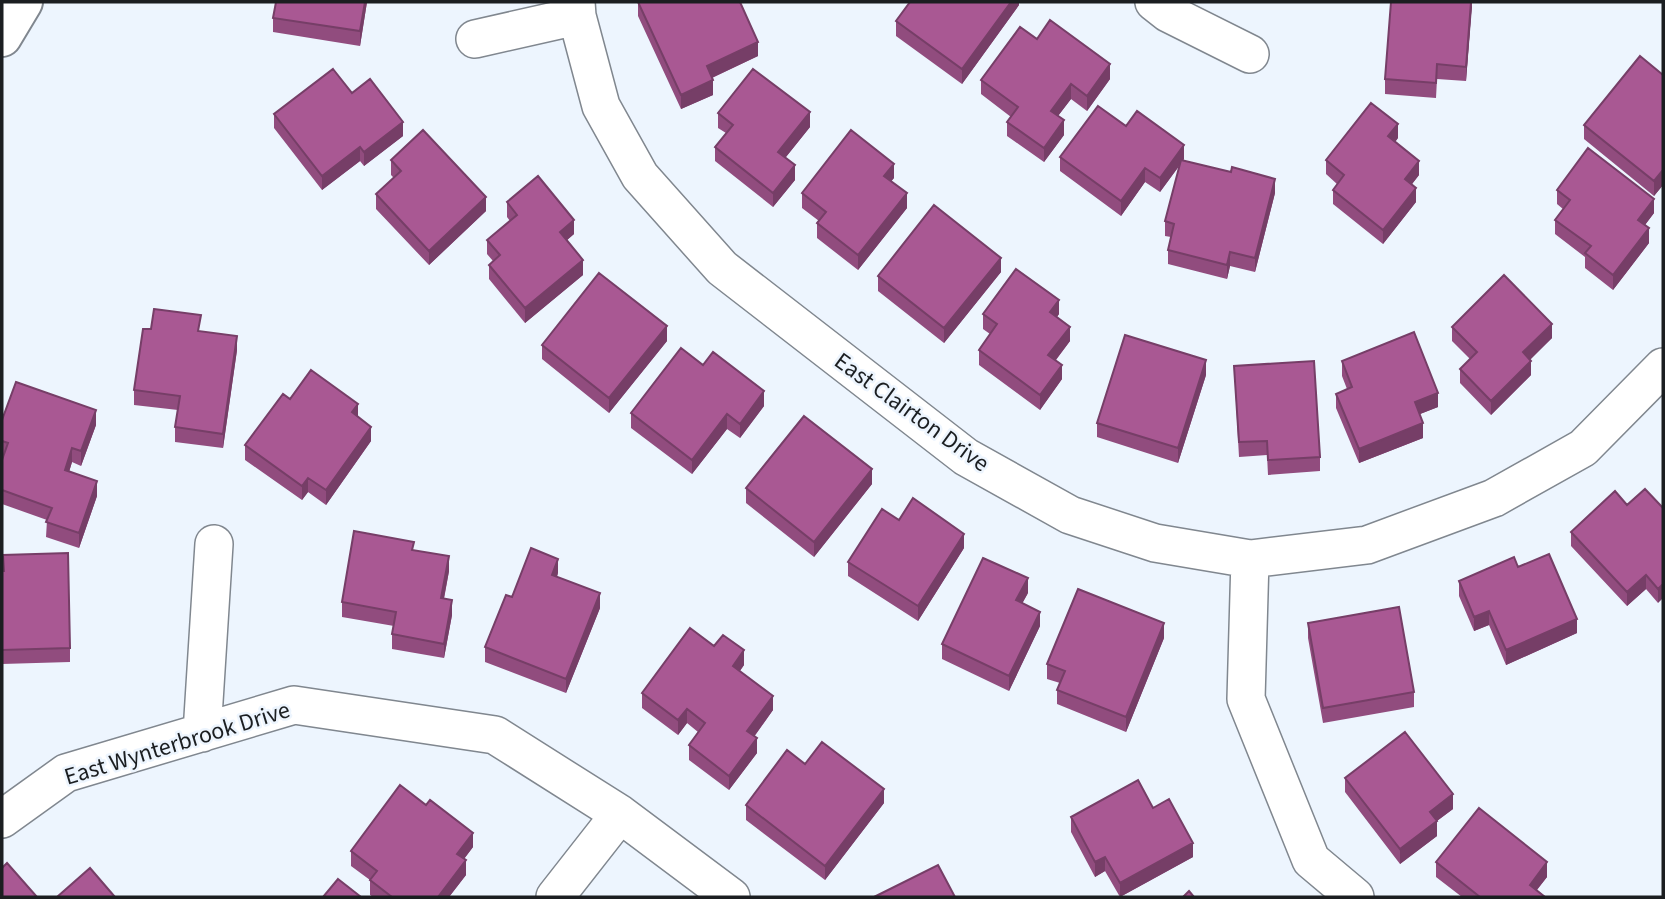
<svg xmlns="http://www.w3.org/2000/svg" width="1665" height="899" font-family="'Source Sans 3',sans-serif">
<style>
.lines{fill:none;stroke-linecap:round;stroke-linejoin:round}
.street-casing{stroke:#80878f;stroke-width:40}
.primary-casing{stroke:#80878f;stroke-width:42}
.street{stroke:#fff;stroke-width:37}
.primary{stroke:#fff;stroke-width:38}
.wall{fill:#914c7e}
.shaded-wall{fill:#763e67}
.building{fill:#a95893;stroke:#763e67;stroke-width:2}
.labels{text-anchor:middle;stroke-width:5;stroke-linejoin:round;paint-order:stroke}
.street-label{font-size:24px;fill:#1b1e21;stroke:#edf5fe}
</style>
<rect width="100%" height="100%" fill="#edf5fe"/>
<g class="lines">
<defs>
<path id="street" d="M576,2L577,16L601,106L640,176L722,268L966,457L1070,515L1155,543L1250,559L1367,545L1494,498L1583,448L1663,367
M1154,2L1168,13L1250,54
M475,39L577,16
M1250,559L1246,699L1311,860L1355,897
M202,733L214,544
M2,819L66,773L294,705L495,735L620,814L731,897
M555,897L620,814"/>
<path id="primary" d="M2,37L23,2"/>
</defs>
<!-- street casing -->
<use href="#street" class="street-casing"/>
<!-- primary casing -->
<use href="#primary" class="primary-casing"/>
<!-- street -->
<use href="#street" class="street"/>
<!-- primary -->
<use href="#primary" class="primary"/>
</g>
<!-- wall -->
<path class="wall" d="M276,2H367L360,46L273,32V18Z
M638,2L758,56L712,78L713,95L681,109L638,16Z
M1019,2V5L962,84L896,36V21Z
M1472,2L1466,81L1437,79L1436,98L1385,94V79Z
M1037,39L1110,79L1087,111L1071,99L1058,116L1064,135L1044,162L1007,136V122L1011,117L981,94V80Z
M1663,75V185L1654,196L1584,139V125Z
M352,93L403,136L364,166L360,161L322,190L274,128V114Z
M718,113L810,127L785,158L795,180L773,207L715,161V147L726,133L718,128Z
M1126,126L1184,159L1183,160L1275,193L1255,272L1230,266L1227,279L1168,264V250L1171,237L1165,236V221L1180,165L1160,192L1145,182L1121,216L1060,171V157Z
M1398,138L1395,142L1419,175L1412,184L1416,202L1383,244L1333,204V190L1337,184L1326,174V160Z
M391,160L486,211L429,265L376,209V194L394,178L391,175Z
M894,178L891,181L907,208L858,270L817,238V223L819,221L802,208V193Z
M1557,190L1654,213L1645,225L1649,243L1613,290L1585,268V257L1555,234V220L1563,209L1557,204Z
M507,202L574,234L567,240L583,275L525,323L489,279V265L493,261L487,254V240L510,221L507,217Z
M1001,272L944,343L878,291V276Z
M983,314H1059L1057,317L1070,341L1056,360L1062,379L1040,410L979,365V350L990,334L983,329Z
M1452,327L1552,338L1530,359L1531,375L1491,415L1460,383V369L1470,359L1452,341Z
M200,331L237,350L223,448L175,442V427L178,410L134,405V390Z
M667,341L609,413L542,359V345Z
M1342,361L1438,407L1420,414L1423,438L1359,463L1336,408V394L1347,389L1342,376Z
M703,365L764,406L740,438L727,429L692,474L631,428V413Z
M1234,366L1320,457V471L1268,475L1267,455L1239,457Z
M1206,375L1178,463L1097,437V423Z
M290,399L358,417L371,441L326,505L308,492L302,500L245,460V445Z
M2,420L96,425L81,466L72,462L69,472L97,496L79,548L46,537L47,520L2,504V460L3,456L2,455Z
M872,484L814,557L746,503V488Z
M1627,505L1663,508L1658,603L1646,589L1627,606L1571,546V532Z
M964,548L918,621L848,576V562Z
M414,550L449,571L444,599L452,615L444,658L392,649V634L394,626L342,617V602Z
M3,555L70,648V662L2,664V571H4Z
M1518,567L1577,633L1506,665L1489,625L1474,631L1459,596V581Z
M558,573L557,577L600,608L566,693L485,662V647L512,597Z
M1028,593L1022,603L1040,626L1009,691L942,659V644Z
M1308,623L1414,692V707L1323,723L1308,638Z
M1164,638L1126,732L1057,704V690L1060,683L1047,679V664Z
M714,646L744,665L740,671L773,710L754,737L757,753L729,790L689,760V745L698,732L687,723L678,735L642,708V693Z
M805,764L884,803L825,880L746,820V805Z
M1345,778L1453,809L1437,821V836L1400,864L1345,792Z
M1153,808L1193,857L1120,897L1105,871L1095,877L1071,832V817Z
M473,847L464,859L466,875L449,897H373L370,895V880L351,866V851Z
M1436,862L1547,877L1537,890L1546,897H1462L1436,877Z"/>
<!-- shaded-wall -->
<path class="shaded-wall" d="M365,2H367L360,46V31Z
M1011,2H1019V5L962,84V69Z
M1471,2L1472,7L1466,81V67Z
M758,42V56L707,80V66Z
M1110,64V79L1087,111V96Z
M713,80V95L681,109V95Z
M1071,84V99L1051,125V111Z
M810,112V127L778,167V152Z
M1064,120V135L1044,162V148Z
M403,122V136L364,166V152Z
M1398,124V138L1388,151V136Z
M1184,145V159L1160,192V178Z
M360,147V161L322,190V176Z
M1419,161V175L1405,193V179Z
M894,164V178L884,190V176Z
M795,165V180L773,207V193Z
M1145,168V182L1121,216V201Z
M1663,170V185L1654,196V181Z
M1275,179V193L1255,272V258Z
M1416,188V202L1383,244V230Z
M907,193V208L858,270V255Z
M486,197V211L429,265V251Z
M1654,199V213L1638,234V220Z
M574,220V234L560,246V232Z
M1649,228V243L1613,290V275Z
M1230,252V266L1227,279V265Z
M1001,258V272L944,343V328Z
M583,260V275L525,323V308Z
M1059,300V314L1050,326V312Z
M1552,324V338L1523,367V352Z
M667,326V341L609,413V398Z
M1070,327V341L1048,370V355Z
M237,336V350L223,448V434Z
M1206,360V375L1178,463V448Z
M1531,361V375L1491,415V401Z
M1062,365V379L1040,410V395Z
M764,391V406L740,438V424Z
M1438,393V407L1415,416V402Z
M358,404V418L352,412Z
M96,410V425L81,466V451Z
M727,414V429L692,474V460Z
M1423,423V438L1359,463V449Z
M371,427V441L326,505V490Z
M72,448V462L65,485V470Z
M872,469V484L814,557V542Z
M308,478V492L302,500V486Z
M97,481V496L79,548V533Z
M964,534V548L918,621V606Z
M449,556V571L441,613V598Z
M558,559V573L552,589V575Z
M1646,575V589L1627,606V592Z
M1028,578V593L1016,615V600Z
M1663,584V598L1658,603V589Z
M600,593V608L566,693V679Z
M452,600V615L444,658V644Z
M1489,611V625L1474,631V617Z
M1040,612V626L1009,691V676Z
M1577,619V633L1506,665V650Z
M1164,623V638L1126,732V717Z
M744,650V665L733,680V666Z
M773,696V710L747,746V731Z
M687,709V723L678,735V720Z
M757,738V753L729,790V776Z
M884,789V803L825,880V866Z
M1453,794V809L1430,826V812Z
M1437,821V836L1400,864V849Z
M473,833V847L457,868V854Z
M1193,843V857L1120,897V883Z
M1105,857V871L1095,877V862Z
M466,860V875L449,897H438Z
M1547,862V877L1531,897L1530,885Z"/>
<!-- building -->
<path class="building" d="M276,2H365L360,31L273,18Z
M638,2H740L758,42L707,66L713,80L681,95Z
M910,2H1011L962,69L896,21Z
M1391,2H1471L1466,67L1437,64L1436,83L1385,79Z
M1050,20L1110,64L1087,96L1071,84L1051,111L1064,120L1044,148L1007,122L1018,107L981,80L1020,27L1037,39Z
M1640,56L1663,75V170L1654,181L1584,125Z
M333,69L352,93L370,79L403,122L364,152L360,147L322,176L274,114Z
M753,69L810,112L778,152L795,165L773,193L715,147L733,125L718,113Z
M1371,103L1398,124L1388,136L1419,161L1405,179L1416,188L1383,230L1333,190L1344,175L1326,160Z
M1098,106L1126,126L1137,111L1184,145L1160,178L1145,168L1121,201L1060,157Z
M423,130L486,197L429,251L376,194L401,171L391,160Z
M851,130L894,164L884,176L907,193L858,255L817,223L826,212L802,193Z
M1588,148L1654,199L1638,220L1649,228L1613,275L1585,253L1591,246L1555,220L1570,200L1557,190Z
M1181,160L1231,172L1232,167L1275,179L1255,258L1230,252L1227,265L1168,250L1174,224L1165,221Z
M538,176L574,220L560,232L583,260L525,308L489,265L500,255L487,240L517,215L507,202Z
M934,205L1001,258L944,328L878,276Z
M1016,269L1059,300L1050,312L1070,327L1048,355L1062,365L1040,395L979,350L997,324L983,314Z
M599,273L667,326L609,398L542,345Z
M1504,275L1552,324L1523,352L1531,361L1491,401L1460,369L1477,352L1452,327Z
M154,309L201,315L198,331L237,336L223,434L175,427L180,396L134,390L143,329H151Z
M1414,332L1438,393L1415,402L1423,423L1359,449L1336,394L1352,387L1342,361Z
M1125,335L1206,360L1178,448L1097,423Z
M681,348L703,365L713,352L764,391L740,424L727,414L692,460L631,413Z
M1314,361L1320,457L1268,460L1267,441L1239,442L1234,366Z
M311,370L358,404L352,412L371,427L326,490L308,478L302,486L245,445L283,394L290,399Z
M16,382L96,410L81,451L72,448L65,470L97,481L79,533L46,522L52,508L2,490V460L8,443L2,441V420Z
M804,416L872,469L814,542L746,488Z
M1645,489L1663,508V584L1658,589L1646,575L1627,592L1571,532L1615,491L1627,505Z
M913,498L964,534L918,606L848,562L882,509L899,520Z
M354,531L414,542L412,550L449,556L441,598L452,600L444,644L392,634L396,612L342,602Z
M531,548L558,559L552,575L600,593L566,679L485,647L506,595L512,597Z
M68,553L70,648L2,650V571H4L3,555Z
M1549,554L1577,619L1506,650L1489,611L1474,617L1459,581L1514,557L1518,567Z
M983,558L1028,578L1016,600L1040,612L1009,676L942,644Z
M1078,589L1164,623L1126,717L1057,690L1065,671L1047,664Z
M1399,607L1414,692L1323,708L1308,623Z
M690,628L714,646L723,635L744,650L733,666L773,696L747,731L757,738L729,776L689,745L705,723L687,709L678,720L642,693Z
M1405,732L1453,794L1430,812L1437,821L1400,849L1345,778Z
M822,742L884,789L825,866L746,805L787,750L805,764Z
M1138,780L1153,808L1169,799L1193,843L1120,883L1105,857L1095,862L1071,817Z
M400,785L426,805L430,800L473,833L457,854L466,860L438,897H392L370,880L377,871L351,851Z
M1479,808L1547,862L1530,885L1545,897H1480L1436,862Z
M7,863L37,897H2V868Z
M938,865L955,897H874Z
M90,868L115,897H57Z
M338,879L361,897H323Z
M1189,891L1194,897H1183Z"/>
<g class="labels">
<!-- street labels -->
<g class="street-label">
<text transform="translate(912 412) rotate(36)" y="8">East Clairton Drive</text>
<text transform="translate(177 743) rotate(-17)" y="8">East Wynterbrook Drive</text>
</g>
</g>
<!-- border -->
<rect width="1665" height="899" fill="none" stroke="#1b1e21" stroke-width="7"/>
</svg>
